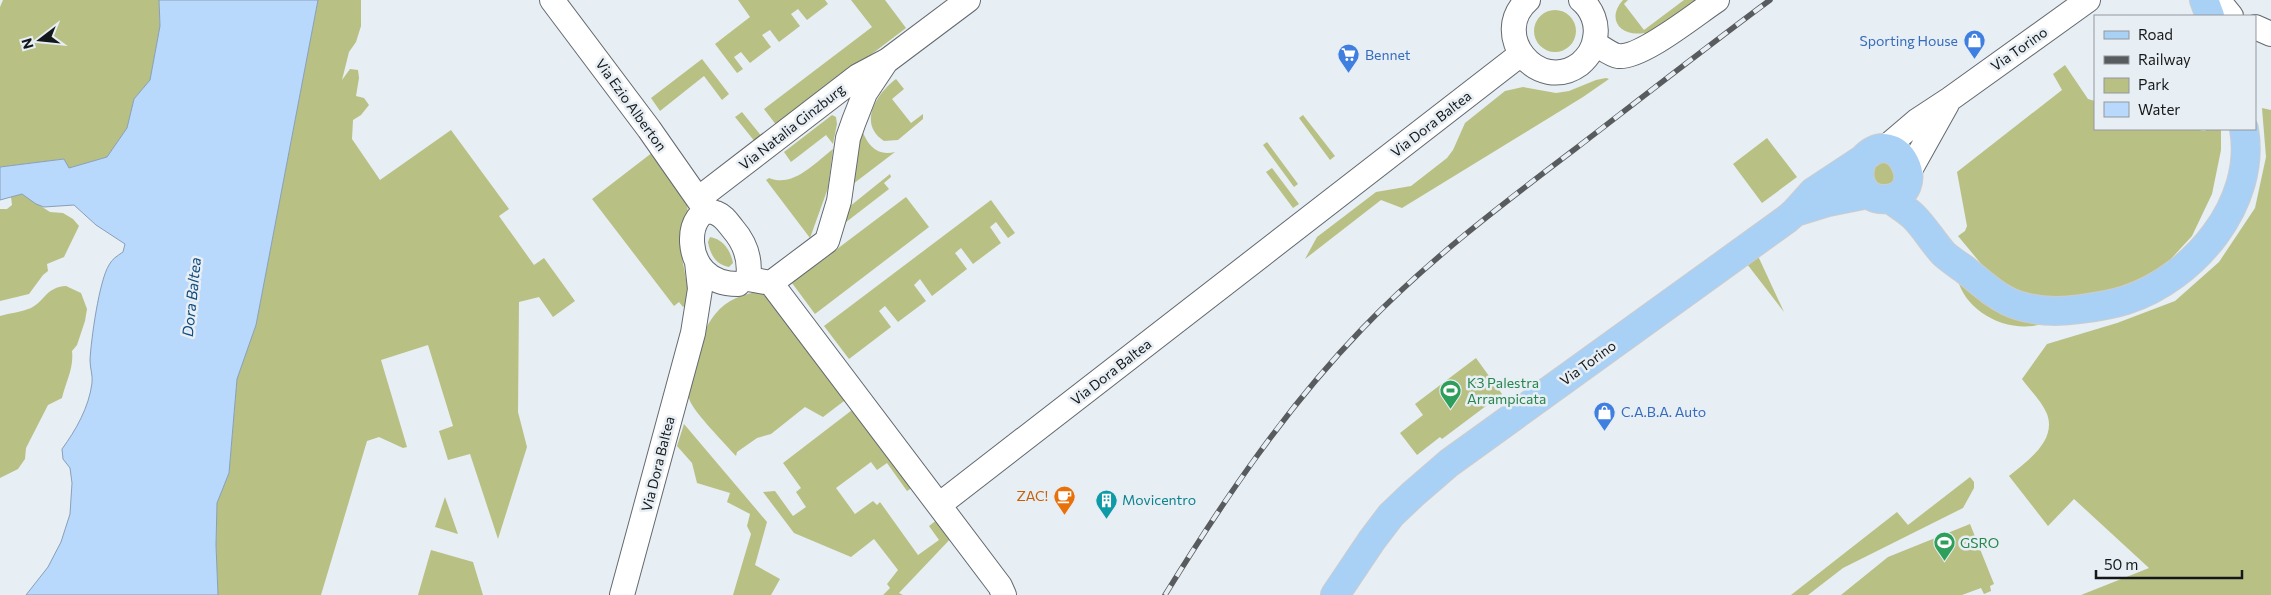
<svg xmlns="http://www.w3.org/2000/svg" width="2271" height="595" font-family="Commissioner,sans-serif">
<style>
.green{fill:#b8c084}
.water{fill:#b8d9fc;stroke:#879fb8}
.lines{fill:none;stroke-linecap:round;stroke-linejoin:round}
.minor-casing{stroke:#63696f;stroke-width:26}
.major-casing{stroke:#cccccd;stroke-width:30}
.minor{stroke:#fff;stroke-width:24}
.major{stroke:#a9d1f5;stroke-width:28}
.rail-casing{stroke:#585c5f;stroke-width:5.5}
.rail{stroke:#e7eef4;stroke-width:4;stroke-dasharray:11;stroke-linecap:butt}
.labels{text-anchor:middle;stroke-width:5;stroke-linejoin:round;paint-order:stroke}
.shop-label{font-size:14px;fill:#366cbe;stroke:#e7eef4;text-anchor:start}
.street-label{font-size:14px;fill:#15181a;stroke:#e7eef4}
.leisure-label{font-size:14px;fill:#27864d;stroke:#e7eef4;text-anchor:start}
.food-label{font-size:14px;fill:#c56008;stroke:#e7eef4;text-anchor:end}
.culture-label{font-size:14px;fill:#0d838f;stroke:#e7eef4;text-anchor:start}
.water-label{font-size:15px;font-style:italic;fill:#104b7f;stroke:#e7eef4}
</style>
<rect width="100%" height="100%" fill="#e7eef4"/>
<!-- green -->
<path class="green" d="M3,0H159L160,26L150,80L134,99L127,128L107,157L69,168L64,159L0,167V7Z
M318,0H361V26L356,42L349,52L342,80L350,69L358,70L359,78L356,96L364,98L369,105L361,115L353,120L352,139L380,180L451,130L509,209L499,216L534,265L544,258L575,301L553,317L539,297L519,302L518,412L527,447L498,539L470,454L448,460L439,431L453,426L428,345L381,360L407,447L403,448L379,437L367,441L321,595H218L216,545L217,503L229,473L237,379L256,325Z
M738,0H825L828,4L807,20L798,9L791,14L800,26L779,42L770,30L762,35L771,47L750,63L741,52L734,57L743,69L737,73L715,44L750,17Z
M851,0H885L906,28L777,126L764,109L872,27Z
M1623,0H1628L1624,4L1644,30L1684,0H1698L1646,35L1644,33C1620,37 1606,19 1623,0Z
M1534 31a21 21 0 1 1 42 0a21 21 0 1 1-42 0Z
M702,59L729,94L722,100L704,76L660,111L651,98Z
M2065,65L2088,99L2095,101V129H2194L2204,131L2209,129H2221V150L2212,194L2192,236L2158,273L2101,296L2027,299L1993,278L1958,236L1965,231L1967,226L1957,172L2062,90L2053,74Z
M1606,78L1609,79L1583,97L1402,208L1381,200L1305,259L1317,237L1376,192L1411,186L1447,158L1453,150L1465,123L1505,91L1523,87L1556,93L1569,91L1596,80Z
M896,79L904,89L892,99L911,123L923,114V119L898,140L884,141C857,124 877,93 896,79Z
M2262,108L2271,110V595H2081L2149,568L2074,499L2048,526L2009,476C2027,461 2057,441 2047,414C2042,402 2030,390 2022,379L2047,344L2117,323L2175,301L2219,262L2255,208L2266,157Z
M742,112L763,138L756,143L735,117Z
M832,115L836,117L837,124L833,144L826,135L791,162L784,152Z
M1303,115L1335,156L1330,160L1299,118Z
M859,122C865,140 873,157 895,152L853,184Z
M1767,138L1797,177L1762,203L1733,164Z
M1267,142L1298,184L1294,187L1263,145Z
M833,149L828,188L810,238L766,180L769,178C793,188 815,163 833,149Z
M653,152L687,201L688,216L679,241L690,301L683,307L679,302L674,306L592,199Z
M1888,158L1897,181L1878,188L1868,170Z
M1272,168L1299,204L1293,208L1266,172Z
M890,174L891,177L884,183L889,189L841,226L849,207Z
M22,194L50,212L63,213L73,219L79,226L64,257L47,264L48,271L43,275L29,294L0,301V209H7L12,205L11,197Z
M906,197L929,227L815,314L792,283Z
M991,200L1015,233L1008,238L996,222L990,227L1001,243L973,264L961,248L955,253L967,269L932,296L920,279L914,285L926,301L898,322L885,306L879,311L891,327L849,359L824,326Z
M710,237C723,239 731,251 733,263L729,267C716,265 710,254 708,242Z
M1758,256L1784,312L1747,264Z
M1957,277L2052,321C2046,322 2039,325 2033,326C2000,330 1964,309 1957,277Z
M66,286L81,293L87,309L85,321L77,345L72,351C74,368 66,381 62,398L48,405L26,448L25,459L18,469L0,478V316C10,313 22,312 31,308C45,301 46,287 66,286Z
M757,292L765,293L848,398L823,417L805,407L771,434L757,438L737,452L736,456C726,445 694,412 690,401C685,389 690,379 693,367C703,329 713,299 757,292Z
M1476,358L1502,394L1442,439L1440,437L1417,455L1400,433L1423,415L1415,404Z
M856,407L915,486L907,491L887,463L877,470L871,462L836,488L855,514L873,501L877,505L880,502L918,555L939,540L929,526L942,516L955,534L899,593L903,595H883L890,588L887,584L898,570L874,539L851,557L794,533L763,492L775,491L793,516L806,507L796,492L801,488L783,463Z
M684,424L767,522L755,565L780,579L771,595H733L751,534L747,526L750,514L727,502L730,493L697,483L692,463L677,446Z
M1970,477L1974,482V488L1963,508L1843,568L1808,595H1791L1897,512L1908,525Z
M445,497L458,534L435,527Z
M1970,524L1994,584L1990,586L1991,591L1984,594L1981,588L1962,595H1841L1888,557Z
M431,550L473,562L483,595H418Z"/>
<!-- water -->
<path class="water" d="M159,0H318L256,325L237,379L229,473L217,503L216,545L218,595H26L48,567L61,542L70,514L72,483L70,468L63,459L62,449C76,430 89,407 92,383C93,376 90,368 90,360C91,340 99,281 109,265C112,259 117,256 123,252L125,244L96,225L74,205L44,207L36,204L22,194L0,200V167L64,159L69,168L107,157L127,128L134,99L150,80L160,26Z"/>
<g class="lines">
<defs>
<path id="minor" d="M552,0L649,129L707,212
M1528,0C1489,34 1538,95 1580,64C1588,57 1594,48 1595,38C1598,24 1592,9 1581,0
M2218,0L2231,16
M2255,27L2271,34
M1594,43C1601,47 1611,55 1618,56C1641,59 1697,13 1717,0
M1884,149L1918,120L1950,99L2088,0
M1909,172L1947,104
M698,199L858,76L888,60L968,0
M748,279L771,283L1000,586L1004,595
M771,283L827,241L839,201L848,138L854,121L865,93L885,63
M738,284C675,284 686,199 716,213C724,216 728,223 733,229C746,244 751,260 748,279
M939,505L1521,54
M622,595L693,333L700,289L697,262"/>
<path id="major" d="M2204,0L2210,16
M1890,199C1898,205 1907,210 1914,217C1925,228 1933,242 1943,253C1949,259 1957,264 1964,269C1981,282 1996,298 2017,305C2038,312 2060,312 2081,309C2096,307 2111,305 2126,300C2194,278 2257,203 2244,129
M1799,211L1828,202L1868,194
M1335,595L1372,540L1391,515L1412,495L1449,463L1787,219L1795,212L1813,192L1863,159C1898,121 1932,195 1886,199C1863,201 1854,178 1863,159"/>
</defs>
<!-- minor casing -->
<use href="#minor" class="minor-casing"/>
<!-- major casing -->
<use href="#major" class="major-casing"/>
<!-- minor -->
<use href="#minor" class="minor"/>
<!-- major -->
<use href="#major" class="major"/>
<defs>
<path id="rail" d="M1165,595C1223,501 1285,409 1362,329C1426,262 1501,205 1575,149C1640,99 1704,49 1770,0"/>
</defs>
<!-- rail casing -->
<use href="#rail" class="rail-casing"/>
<!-- rail -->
<use href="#rail" class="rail"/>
</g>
<!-- icons -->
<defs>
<symbol id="shop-pin" viewBox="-11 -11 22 30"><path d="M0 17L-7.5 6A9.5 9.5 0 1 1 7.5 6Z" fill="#3f7fe0" stroke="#e7eef4"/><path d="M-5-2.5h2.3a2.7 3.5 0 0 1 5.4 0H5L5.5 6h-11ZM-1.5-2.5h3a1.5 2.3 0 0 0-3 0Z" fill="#fff"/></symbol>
<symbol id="supermarket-pin" viewBox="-11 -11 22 30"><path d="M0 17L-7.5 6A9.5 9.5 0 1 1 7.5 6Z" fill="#3f7fe0" stroke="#e7eef4"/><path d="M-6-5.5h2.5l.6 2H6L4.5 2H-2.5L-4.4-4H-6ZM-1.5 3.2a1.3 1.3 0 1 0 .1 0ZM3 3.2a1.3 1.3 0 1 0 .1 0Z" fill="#fff"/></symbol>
<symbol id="stadium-pin" viewBox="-11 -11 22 30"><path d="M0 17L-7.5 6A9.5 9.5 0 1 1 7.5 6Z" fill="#2e9e5b" stroke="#e7eef4"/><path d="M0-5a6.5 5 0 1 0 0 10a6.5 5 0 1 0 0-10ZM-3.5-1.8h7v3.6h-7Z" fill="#fff"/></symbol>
<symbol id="cafe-pin" viewBox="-11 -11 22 30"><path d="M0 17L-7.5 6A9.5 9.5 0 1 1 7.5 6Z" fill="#e8710a" stroke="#e7eef4"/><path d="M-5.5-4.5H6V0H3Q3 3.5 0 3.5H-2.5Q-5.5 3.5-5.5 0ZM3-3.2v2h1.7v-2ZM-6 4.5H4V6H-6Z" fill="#fff"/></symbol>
<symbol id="building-pin" viewBox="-11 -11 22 30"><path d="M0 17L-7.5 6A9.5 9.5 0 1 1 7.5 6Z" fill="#0f9aa8" stroke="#e7eef4"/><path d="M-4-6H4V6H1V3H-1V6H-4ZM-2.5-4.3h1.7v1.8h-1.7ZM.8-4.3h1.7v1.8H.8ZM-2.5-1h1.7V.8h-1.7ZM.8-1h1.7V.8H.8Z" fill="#fff"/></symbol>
</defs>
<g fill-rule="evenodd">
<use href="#shop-pin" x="1962" y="28" width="25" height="34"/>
<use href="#supermarket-pin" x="1336" y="42" width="25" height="34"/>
<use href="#stadium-pin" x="1438" y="378" width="25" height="34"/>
<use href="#shop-pin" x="1592" y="400" width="25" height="34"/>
<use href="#cafe-pin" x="1052" y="484" width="25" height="34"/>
<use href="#building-pin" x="1094" y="488" width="25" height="34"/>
<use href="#stadium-pin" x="1932" y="530" width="25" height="34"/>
</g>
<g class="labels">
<!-- shop labels -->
<g class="shop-label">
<text x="1958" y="46" text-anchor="end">Sporting House</text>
<text x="1365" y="60">Bennet</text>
<text x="1621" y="417">C.A.B.A. Auto</text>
</g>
<!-- street labels -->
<g class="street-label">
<text transform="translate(2019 49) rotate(-35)" y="5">Via Torino</text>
<text transform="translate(631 105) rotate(54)" y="5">Via Ezio Alberton</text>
<text transform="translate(1431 124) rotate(-38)" y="5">Via Dora Baltea</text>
<text transform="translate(792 127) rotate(-38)" y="5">Via Natalia Ginzburg</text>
<text transform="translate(1588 363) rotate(-36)" y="5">Via Torino</text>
<text transform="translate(1111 372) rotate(-38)" y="5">Via Dora Baltea</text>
<text transform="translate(658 464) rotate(-76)" y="5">Via Dora Baltea</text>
</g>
<!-- leisure labels -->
<g class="leisure-label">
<text x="1467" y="388">K3 Palestra<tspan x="1467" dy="16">Arrampicata</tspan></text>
<text x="1960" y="548">GSRO</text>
</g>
<!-- food labels -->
<g class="food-label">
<text x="1048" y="501">ZAC!</text>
</g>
<!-- culture labels -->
<g class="culture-label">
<text x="1122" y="505">Movicentro</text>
</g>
<!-- water labels -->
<g class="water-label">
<text transform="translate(192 297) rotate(-84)" y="5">Dora Baltea</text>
</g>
</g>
<!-- legend -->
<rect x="2094" y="15" width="162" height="115" fill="#e7eef4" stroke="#93989d"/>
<rect x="2104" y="31" width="25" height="8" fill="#a9d1f5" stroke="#93989d"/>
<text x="2138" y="40" font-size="15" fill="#15181a">Road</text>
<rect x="2104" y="56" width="25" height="8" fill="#585c5f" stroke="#93989d"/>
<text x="2138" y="65" font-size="15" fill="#15181a">Railway</text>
<rect x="2104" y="78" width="25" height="15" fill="#b8c084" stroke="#93989d"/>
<text x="2138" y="90" font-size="15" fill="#15181a">Park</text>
<rect x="2104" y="102" width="25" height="15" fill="#b8d9fc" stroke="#93989d"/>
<text x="2138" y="115" font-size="15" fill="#15181a">Water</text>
<!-- north arrow -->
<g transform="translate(40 40) rotate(254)" stroke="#e7eef4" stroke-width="4" paint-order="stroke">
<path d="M0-4L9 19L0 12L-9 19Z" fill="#15181a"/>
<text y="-8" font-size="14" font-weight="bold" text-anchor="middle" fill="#15181a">N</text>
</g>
<!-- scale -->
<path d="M2096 570v8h146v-8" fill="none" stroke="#15181a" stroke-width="2.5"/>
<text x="2104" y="570" font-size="15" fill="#15181a" stroke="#e7eef4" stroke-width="4" paint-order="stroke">50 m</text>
</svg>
